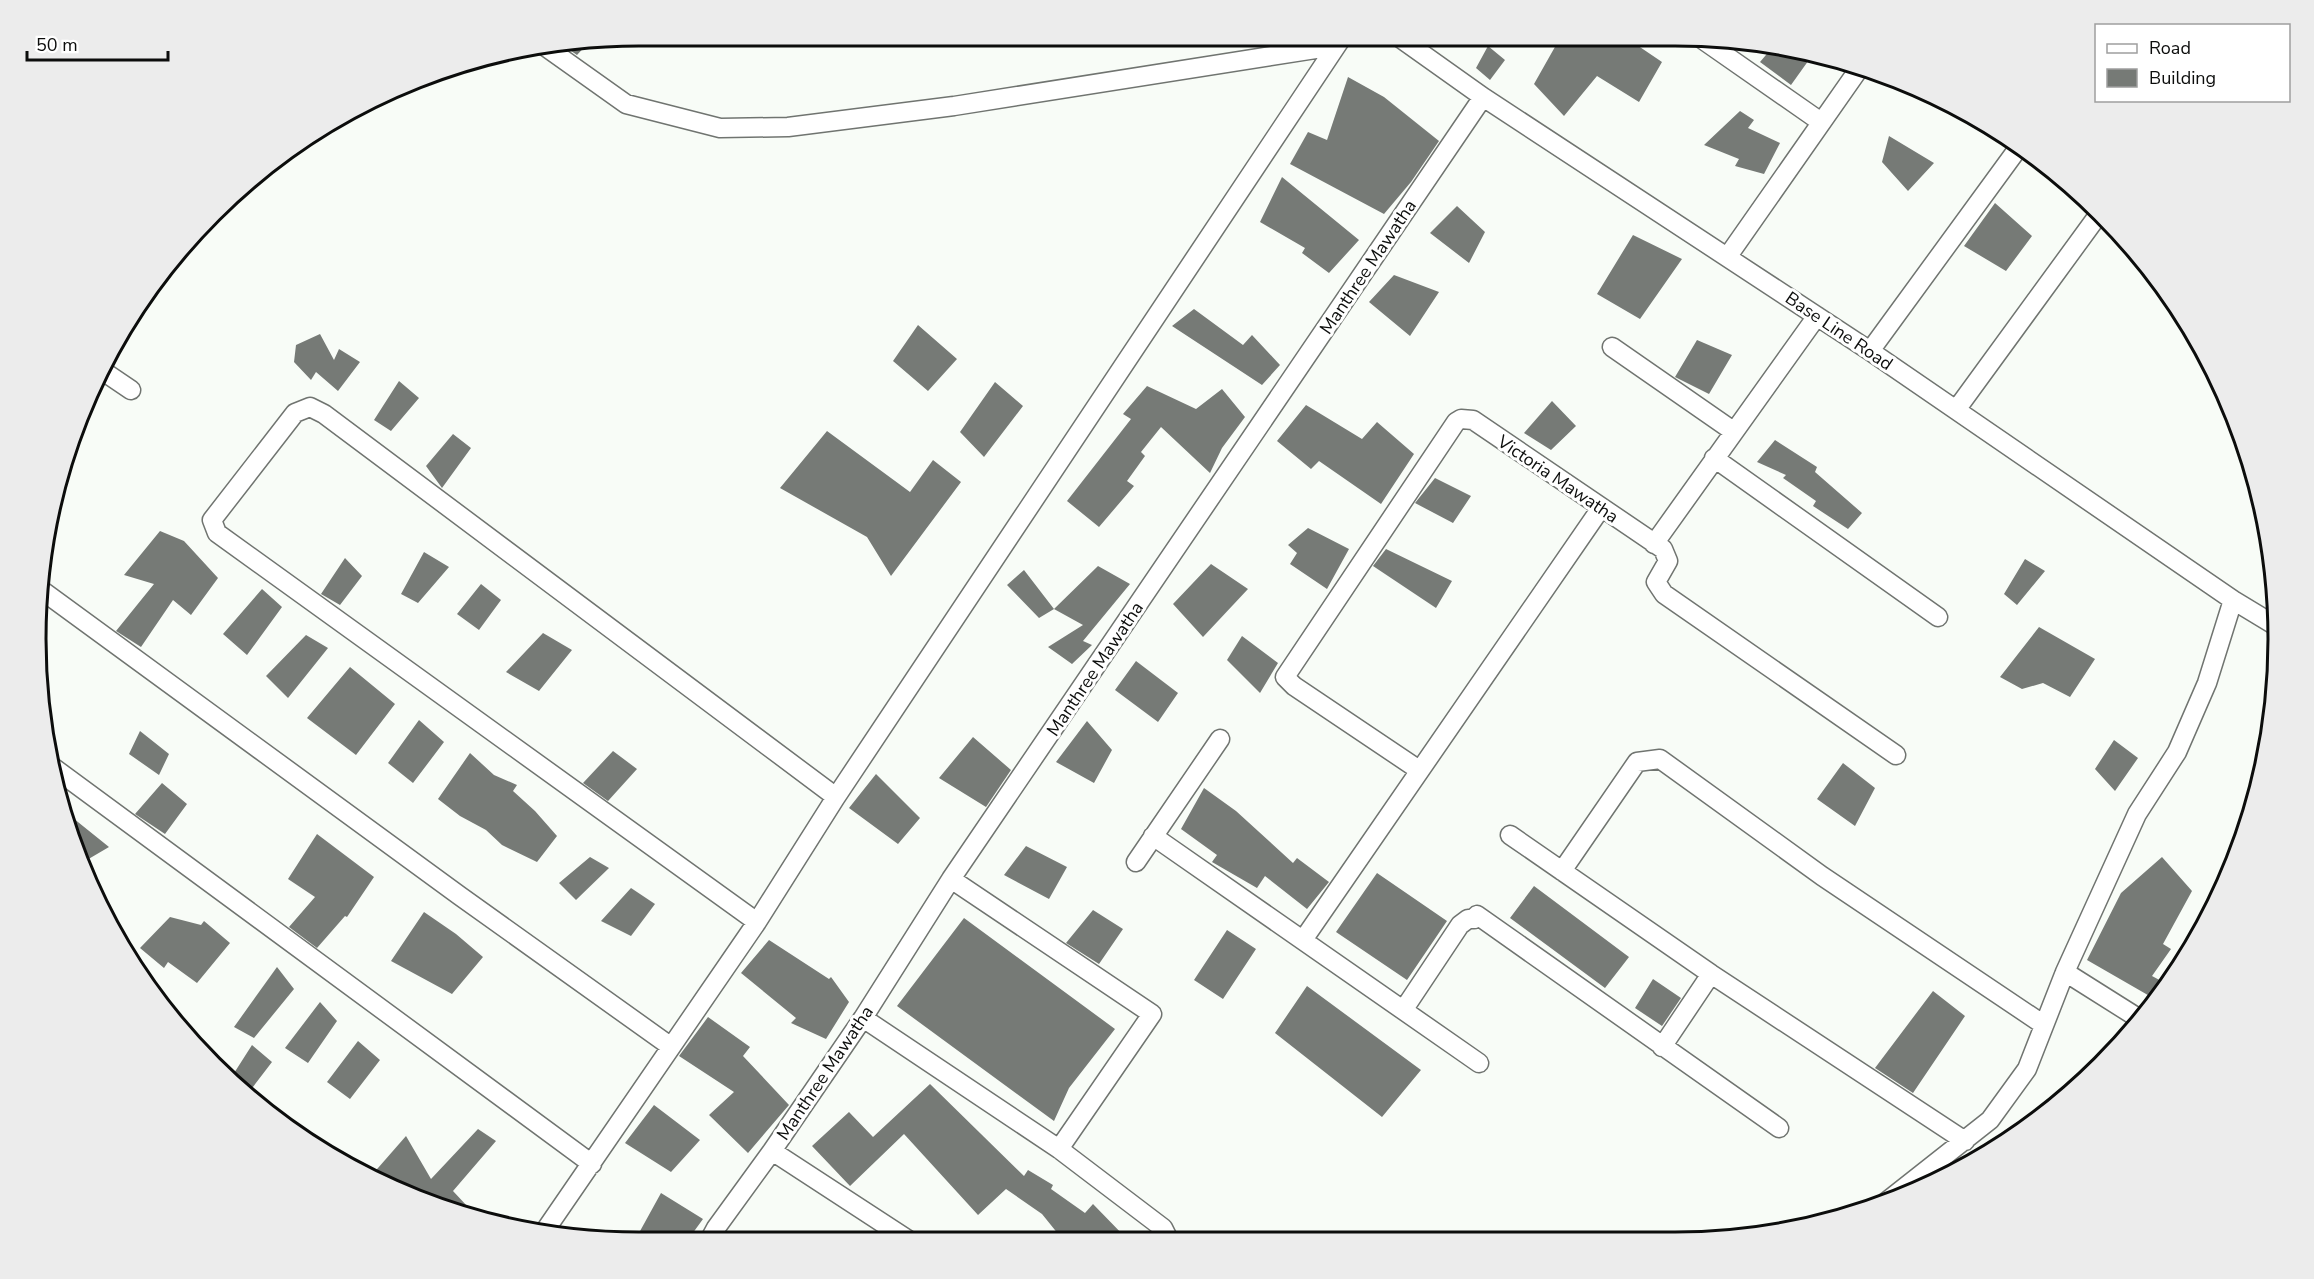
<svg xmlns="http://www.w3.org/2000/svg" width="2314" height="1279" font-family="'Nunito Sans',sans-serif">
<style>
.building{fill:#767a76}
.lines{fill:none;stroke-linecap:round;stroke-linejoin:round}
.street-casing{stroke:#707470;stroke-width:21}
.street{stroke:#fff;stroke-width:18}
.labels{text-anchor:middle;stroke-width:6;stroke-linejoin:round;paint-order:stroke}
.street-label{font-size:18px;fill:#0c0d0c;stroke:#fff}
.rim{fill:none;stroke:#0c0d0c;stroke-width:3}
</style>
<rect width="100%" height="100%" fill="#f8fcf7"/>
<!-- building -->
<path class="building" d="M1560,38H1605L1622,47L1628,39L1662,62L1639,102L1597,76L1564,116L1534,84Z
M569,41H590L577,55L558,42Z
M1488,46L1505,60L1490,80L1476,68Z
M1771,49L1811,57L1791,85L1760,62Z
M1348,77L1384,97L1439,141L1411,182L1384,214L1290,164L1308,132L1327,140Z
M1740,111L1754,120L1748,128L1780,143L1764,174L1735,166L1739,159L1704,145Z
M1889,136L1934,163L1908,191L1882,162Z
M1282,177L1359,240L1329,273L1302,253L1305,248L1260,222Z
M1995,203L2032,236L2006,271L1964,246Z
M1457,206L1485,232L1469,263L1430,233Z
M1633,235L1682,259L1640,319L1597,294Z
M1394,275L1439,292L1410,336L1369,302Z
M1194,309L1243,345L1252,335L1280,365L1262,385L1172,326Z
M918,325L957,359L928,391L893,361Z
M320,334L334,360L339,349L360,362L338,391L316,372L311,380L294,362L296,345Z
M1697,340L1732,355L1709,394L1675,377Z
M399,381L419,398L391,431L374,420Z
M995,382L1023,406L984,457L960,432Z
M1147,386L1196,409L1222,389L1245,417L1222,448L1210,473L1161,427L1141,452L1145,456L1127,481L1134,486L1099,527L1067,501L1131,419L1123,414Z
M1552,401L1576,426L1551,450L1524,433Z
M1306,405L1362,439L1377,422L1414,454L1381,504L1319,461L1311,469L1277,441Z
M827,431L910,492L933,460L961,482L891,576L867,537L780,488Z
M453,434L471,448L442,488L426,466Z
M1775,440L1817,467L1815,472L1862,513L1848,529L1813,506L1816,501L1783,478L1786,475L1757,462Z
M1435,478L1471,496L1453,523L1415,503Z
M1308,528L1349,549L1327,589L1290,564L1297,553L1288,545Z
M160,531L184,541L218,578L191,615L173,600L141,647L116,631L154,584L124,575Z
M1386,549L1452,581L1436,608L1373,566Z
M424,552L449,567L418,603L401,594Z
M345,558L362,576L340,605L321,594Z
M2025,559L2045,571L2017,605L2004,594Z
M1211,564L1248,589L1203,637L1173,604Z
M1098,566L1130,584L1083,641L1092,645L1072,664L1048,647L1083,625L1054,609Z
M1024,570L1054,609L1039,618L1007,585Z
M481,584L501,600L479,630L457,614Z
M262,589L282,607L247,655L223,634Z
M2039,627L2095,659L2070,697L2043,683L2022,689L2000,677Z
M543,633L572,650L539,691L506,672Z
M306,635L328,648L288,698L266,676Z
M1242,636L1278,663L1260,693L1227,660Z
M1136,661L1178,693L1158,722L1115,690Z
M350,667L395,704L356,755L307,718Z
M419,720L444,742L413,783L388,763Z
M1087,721L1112,750L1094,783L1056,762Z
M140,731L169,754L159,775L129,754Z
M973,737L1011,770L986,807L939,778Z
M2114,740L2138,758L2115,791L2095,769Z
M613,751L637,769L608,801L583,783Z
M470,753L494,775L517,785L513,791L535,811L557,836L537,862L502,845L486,830L460,816L438,799Z
M1843,763L1875,788L1855,826L1817,799Z
M876,774L920,818L898,844L849,808Z
M162,783L187,804L165,834L135,814Z
M1204,788L1236,811L1293,863L1297,858L1329,882L1307,909L1265,876L1257,888L1212,862L1217,855L1181,829Z
M63,810L109,847L80,864Z
M317,834L374,877L347,917L345,916L317,948L289,927L315,897L288,879Z
M1026,846L1067,867L1049,899L1004,875Z
M590,857L609,868L576,900L559,883Z
M2162,857L2192,891L2163,944L2171,949L2152,976L2165,983L2153,998L2087,960L2121,893Z
M1377,873L1447,921L1407,980L1336,932Z
M1534,886L1629,957L1605,988L1510,918Z
M631,888L655,904L631,936L601,921Z
M1093,910L1123,929L1099,964L1066,943Z
M424,912L456,934L483,957L452,994L391,961Z
M170,917L201,925L204,921L230,943L197,983L168,962L164,968L140,948Z
M964,918L1115,1029L1069,1088L1054,1121L897,1006Z
M1227,930L1256,949L1223,999L1194,980Z
M769,940L829,979L831,977L849,1002L826,1039L791,1023L796,1018L741,973Z
M277,967L294,989L254,1038L234,1027Z
M1653,979L1681,998L1662,1026L1635,1008Z
M1307,986L1421,1070L1382,1117L1275,1033Z
M1933,991L1965,1016L1913,1093L1875,1068Z
M320,1002L337,1021L308,1063L285,1048Z
M708,1017L750,1047L743,1056L789,1105L748,1153L709,1115L734,1092L679,1056Z
M358,1041L380,1060L350,1099L327,1082Z
M252,1045L272,1062L246,1096L229,1081Z
M930,1084L1024,1176L1028,1170L1053,1185L1051,1189L1085,1213L1093,1204L1128,1240H1063L1042,1214L1006,1189L978,1215L904,1134L850,1186L812,1146L849,1112L873,1137Z
M654,1105L700,1140L671,1172L625,1143Z
M478,1129L496,1141L453,1191L482,1222L371,1176L406,1136L431,1179Z
M661,1193L703,1219L687,1241L634,1242Z"/>
<g class="lines">
<defs>
<path id="street" d="M1699,37L1821,122
M1400,38L1483,97L1870,351L2233,600L2276,626
M543,45L626,104L720,128L788,127L954,106L1335,46
M1728,256L1861,66
M1612,347L1733,431
M1870,351L2019,147
M100,369L131,390
M1956,410L2099,214
M1714,458L1938,617
M1654,544L1817,316
M40,589L460,896L670,1046
M50,765L592,1164
M1419,770L1294,686L1285,677L1456,422L1461,419L1473,420L1663,549L1668,561L1656,582L1664,594L1896,755
M1510,835L1711,974L1965,1141
M1153,836L1479,1063
M1136,862L1220,739
M1562,871L1637,762L1660,759L1822,876L2044,1025
M951,879L1152,1014L1059,1149
M757,922L217,533L212,520L295,413L310,407L324,414L836,797
M1303,940L1601,508
M2065,972L2138,1018
M1404,1009L1460,925L1468,919H1474L1477,915L1779,1128
M863,1018L1059,1149L1163,1228L1169,1240
M1662,1047L1711,974
M772,1151L910,1241
M1886,1202L1990,1120L2027,1069L2065,972L2137,814L2177,752L2207,683L2233,600
M544,1232L757,922L836,797L1341,39
M709,1241L716,1228L772,1151L863,1018L951,879L1483,97"/>
</defs>
<!-- street casing -->
<use href="#street" class="street-casing"/>
<!-- street -->
<use href="#street" class="street"/>
</g>
<g class="labels">
<!-- street labels -->
<g class="street-label">
<text transform="translate(1368 267) rotate(-56)" y="6">Manthree Mawatha</text>
<text transform="translate(1839 331) rotate(34)" y="6">Base Line Road</text>
<text transform="translate(1558 479) rotate(34)" y="6">Victoria Mawatha</text>
<text transform="translate(1095 669) rotate(-56)" y="6">Manthree Mawatha</text>
<text transform="translate(825 1073) rotate(-56)" y="6">Manthree Mawatha</text>
</g>
</g>
<!-- crop -->
<path d="M0 0H2314V1279H0ZM639 46H1675A593 593 0 0 1 2268 639V639A593 593 0 0 1 1675 1232H639A593 593 0 0 1 46 639V639A593 593 0 0 1 639 46Z" fill="#ececec" fill-rule="evenodd"/>
<path class="rim" d="M639 46H1675A593 593 0 0 1 2268 639V639A593 593 0 0 1 1675 1232H639A593 593 0 0 1 46 639V639A593 593 0 0 1 639 46Z"/>
<!-- legend -->
<rect x="2095" y="24" width="195" height="78" fill="#ffffff" stroke="#9e9e9e" stroke-width="1.5"/>
<rect x="2107" y="44" width="30" height="9" fill="#ffffff" stroke="#9e9e9e" stroke-width="1.5"/>
<text x="2149" y="54" font-size="18" fill="#0c0d0c">Road</text>
<rect x="2107" y="69" width="30" height="18" fill="#767a76" stroke="#9e9e9e" stroke-width="1.5"/>
<text x="2149" y="84" font-size="18" fill="#0c0d0c">Building</text>
<!-- scale -->
<path d="M27 51v9h141v-9" fill="none" stroke="#0c0d0c" stroke-width="3"/>
<text x="36" y="51" font-size="18" fill="#0c0d0c" stroke="#ffffff" stroke-width="4.5" paint-order="stroke">50 m</text>
</svg>
